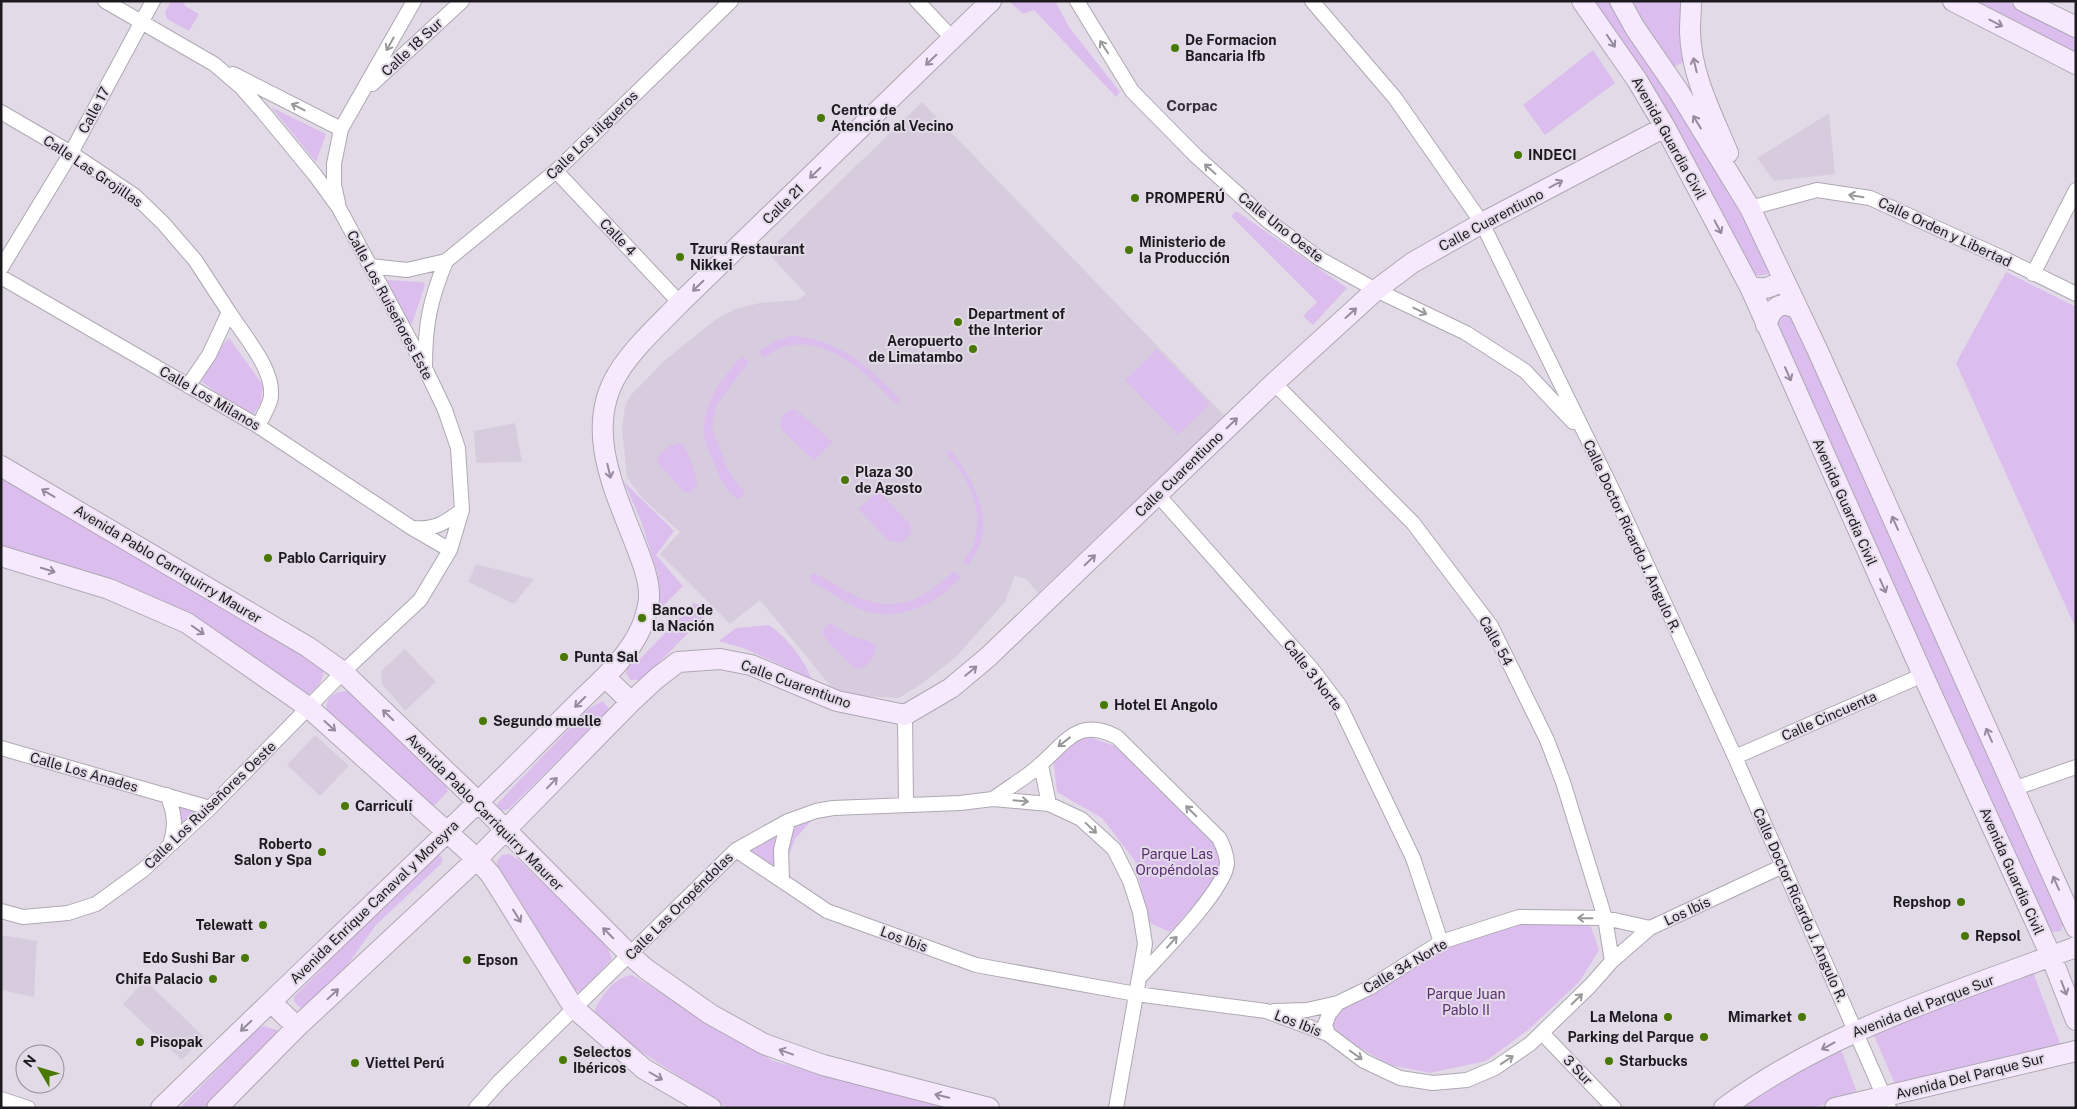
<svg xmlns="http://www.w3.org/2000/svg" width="2077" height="1109" font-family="'Public Sans',sans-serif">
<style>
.built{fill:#d7ccde}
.green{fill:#dbbeee}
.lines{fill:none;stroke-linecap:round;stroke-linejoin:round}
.street-casing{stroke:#aea8b3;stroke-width:16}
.secondary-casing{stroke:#aea8b3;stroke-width:22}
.street{stroke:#fff;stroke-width:14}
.secondary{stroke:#f6e9fe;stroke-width:20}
.oneway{stroke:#948c9a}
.oneway2{stroke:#99989a}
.poi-dot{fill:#487800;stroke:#e2dbe7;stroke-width:2}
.labels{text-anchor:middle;stroke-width:4;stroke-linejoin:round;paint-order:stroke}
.poi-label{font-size:14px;font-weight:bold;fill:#1d1a1f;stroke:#e2dbe7;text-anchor:start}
.street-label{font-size:14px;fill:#1d1a1f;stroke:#e2dbe7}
.park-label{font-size:14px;fill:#592e71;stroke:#e2dbe7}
.neighbourhood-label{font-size:15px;font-weight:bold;fill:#352f39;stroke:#e2dbe7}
</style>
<rect width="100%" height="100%" fill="#e2dbe7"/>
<!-- built -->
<path class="built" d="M922,102L1225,416L1038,593L1026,579L1015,576L1005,602L956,657L920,685L899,698L843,695L832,688L760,600L730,624L660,554L680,532L642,498L627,477L622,429L625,405L631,395L664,361L715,320L735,309L760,303L797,300L806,294L767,252Z
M1829,113L1835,174L1774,181L1757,158Z
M515,423L522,462L476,463L474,431Z
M476,564L534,579L514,604L468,582Z
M405,649L436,682L405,711L382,684L381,671Z
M315,735L349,766L320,796L287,765Z
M1,935L37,941L34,997L1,990Z
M145,980L204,1037L182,1060L123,1004Z"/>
<!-- green -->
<path class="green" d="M171,1H184L185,6L199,14L189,31L167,19L165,12Z
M1055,1L1069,27L1120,92L1116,97L1034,10L1023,14L1010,2Z
M1594,1H1611L1668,89L1771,267L1768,274L1759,276L1749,271Z
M1626,1H1686L1687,60L1674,67L1630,10Z
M1967,1H2007L2076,36V56Z
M1593,50L1615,83L1545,135L1523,105Z
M271,107L326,134L316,162Z
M1236,211L1347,288L1313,325L1303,316L1317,302L1231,216Z
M2006,272L2076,307V629L1956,363Z
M386,280L423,282L425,285L412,324L408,323L385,284Z
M1784,314L1793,316L2064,922L2061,931L2049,932L1775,320Z
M790,336C838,337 870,368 901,400L896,404C867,374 826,332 780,348C774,350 769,355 764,358L758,351L775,341Z
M229,338L263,385L261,402L252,417L202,382L208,359Z
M1157,349L1210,404L1178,435L1125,380Z
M742,356L749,362L717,404L712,427L727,467L739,486L743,489L745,495L738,499C725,492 720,479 715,465C712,458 708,451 706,444C697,409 720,380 742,356Z
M793,409L798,411L833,442L814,461L781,429C778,419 784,411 793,409Z
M681,442C686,447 698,477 697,484C696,489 693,491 689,493L683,491L657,462V457L669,446Z
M950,449C976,484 1000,525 968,565L963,561C991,527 974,483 946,454Z
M1,473L324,666C324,680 319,687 308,695L269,671L1,549Z
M624,482L674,531L656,555L683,586L658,611V575L641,521Z
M879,491L911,525L910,535L901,543L888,540L858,509Z
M954,571L961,577C938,604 896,624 860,609C843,602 829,590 812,583L809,577L814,573C832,581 848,594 866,600C904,612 928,595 954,571Z
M694,603L700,605L706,611L704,617L642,680H630L626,673L627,667L640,659Z
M830,623L848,634L876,644C877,655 868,669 856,669L828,643L822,632L825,627Z
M769,625C789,639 802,657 812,679L743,648L719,641L736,628Z
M349,691L445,784L448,791L433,807L326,713C326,696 333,692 349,691Z
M603,701L609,709L509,809L500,811L497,804L588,709Z
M1089,737L1115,746L1207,835L1221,856L1218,878L1170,932L1148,922L1135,861L1102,818L1057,792L1053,757L1074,742Z
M181,805L199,809L181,827L177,810Z
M812,820L795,839L786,863L792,880L747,850L792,821Z
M436,854L439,855L443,859L441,864L376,925L346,967L303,1008L299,1007L294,1001V997Z
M509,854L519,860L607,944L612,959L580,992L571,988L497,870V861L502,855Z
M1581,922L1591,927L1599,950L1580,981L1528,1030L1486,1061L1430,1073L1390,1065L1339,1036L1330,1020L1340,1007L1451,942L1524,924Z
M2033,972L2061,1046L1895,1084L1872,1031Z
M632,975L773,1061L955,1108H727L622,1039L593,1014C600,997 614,977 632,975Z
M264,1026L277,1030V1036L204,1108H180L258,1028Z
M1840,1047L1858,1095L1811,1108H1734Z"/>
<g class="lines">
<defs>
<path id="street" d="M917,1L953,39
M1077,1L1132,91L1196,156L1268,221L1320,259L1376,290L1466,333L1525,371L1573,422
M1312,1L1395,98L1482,223L1614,493L1735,757L1889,1108
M233,74L341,129
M372,84L462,1
M1,112L71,153L135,196L163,223L195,260L229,312L209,355L188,386
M556,171L680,303
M338,203L334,185V164L341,129L414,1
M1750,208L1817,190L1870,198L2007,260L2076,294
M370,266L407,270L446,261L556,171L731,1
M1,268L71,153L153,1
M2033,274L2076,190
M1,277L258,426L412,528L450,550
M229,312C243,335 278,373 270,401C267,410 262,418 258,426
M425,367C425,324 430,300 446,261
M1274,383L1413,523L1491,626L1547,740L1563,782L1605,918L1612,961
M1158,495L1312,669L1340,706L1413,858L1441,942
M413,528C435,530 445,523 462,510
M905,715L906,804
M1,748L210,808
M1735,757L1923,675
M1041,765L1049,804
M2013,789L2076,767
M167,795C175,813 176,826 170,845
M993,799C1009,787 1027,777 1041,764C1067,741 1079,717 1117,737L1219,838C1223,846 1227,854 1227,864C1224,891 1160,955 1140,977
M736,850L827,911L976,965L1136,994L1266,1011L1328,1034L1364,1061L1400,1078L1433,1083L1467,1080L1495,1068L1530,1044L1590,986L1612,961L1650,928L1783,866
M782,880L781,850L788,821
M1,911L23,917L68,913L96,904L143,870L210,808L343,672L420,600L450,550L462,510L458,448L445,410L425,368L339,208L315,175L263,112L241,87L214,64L105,1
M1274,1011L1307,1010L1338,1003L1369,988L1441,942L1519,917L1605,918L1650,928
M1542,1033L1614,1108
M1328,1034L1325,1025L1329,1014L1338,1003
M1,1099L28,1108
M476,1108L500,1081L736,850L788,821L816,811L833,808L960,803L993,799L1049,804L1081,819L1114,849L1130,881L1140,912L1145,944L1116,1108"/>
<path id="secondary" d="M1582,1L1637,80L1665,127L1750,287L1923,675L2051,956L2076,1020
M1620,1L1635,28L1679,92L1750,208L1817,349L2076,928
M1691,1C1691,11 1690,22 1690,32C1691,75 1712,114 1728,153
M1953,1L2076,64
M2023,1L2076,27
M1750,287C1764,290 1773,288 1783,278L1779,270
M1766,325C1772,307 1780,300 1798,309
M1,466L308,647L343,672L478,802L630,955L646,969L710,1014L764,1044L823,1065L989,1108
M1,556L109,589L187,623L308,707L477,859L491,875L574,1008L644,1069L711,1108
M605,677L631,702
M271,1002L297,1027
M161,1108C280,992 400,879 518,763C539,742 560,721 581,700C603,679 628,657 641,628C645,619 648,608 649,598C650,580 641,559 635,543C614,489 584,428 618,373C634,347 659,325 680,303L991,1
M217,1108L297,1027L477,859L631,702L657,678L678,662L720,659L751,665L837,701L905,715L951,688L988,657L1274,383L1376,290L1412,263L1482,223L1665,127
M1724,1108C1827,1031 1956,992 2076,947
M1835,1108L2076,1051"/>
</defs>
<!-- street casing -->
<use href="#street" class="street-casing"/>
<!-- secondary casing -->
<use href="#secondary" class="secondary-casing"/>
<!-- street -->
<use href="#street" class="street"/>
<!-- secondary -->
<use href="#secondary" class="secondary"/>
</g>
<!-- one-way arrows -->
<defs><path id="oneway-shaft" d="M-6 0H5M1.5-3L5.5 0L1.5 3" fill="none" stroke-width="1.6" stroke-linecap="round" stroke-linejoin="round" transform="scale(1.25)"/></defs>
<g class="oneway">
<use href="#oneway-shaft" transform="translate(1996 23) rotate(27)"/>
<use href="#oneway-shaft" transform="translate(1611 41) rotate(56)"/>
<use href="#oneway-shaft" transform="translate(931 60) rotate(136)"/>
<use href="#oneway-shaft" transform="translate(1695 65) rotate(-103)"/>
<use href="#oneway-shaft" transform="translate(1697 122) rotate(-121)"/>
<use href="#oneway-shaft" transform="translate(815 173) rotate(136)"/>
<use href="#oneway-shaft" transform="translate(1556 184) rotate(-28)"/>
<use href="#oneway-shaft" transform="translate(1718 227) rotate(62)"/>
<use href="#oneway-shaft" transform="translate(698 286) rotate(136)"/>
<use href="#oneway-shaft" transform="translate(1351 313) rotate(-42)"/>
<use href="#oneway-shaft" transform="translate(1788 374) rotate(66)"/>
<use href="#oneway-shaft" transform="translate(1232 423) rotate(-44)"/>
<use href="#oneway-shaft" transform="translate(609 471) rotate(77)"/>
<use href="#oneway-shaft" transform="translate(48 493) rotate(-149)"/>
<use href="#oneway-shaft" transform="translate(1895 523) rotate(-114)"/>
<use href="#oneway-shaft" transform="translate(1090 560) rotate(-44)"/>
<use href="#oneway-shaft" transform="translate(48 570) rotate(17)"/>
<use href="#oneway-shaft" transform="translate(1883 586) rotate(66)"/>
<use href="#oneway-shaft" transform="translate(198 630) rotate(35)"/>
<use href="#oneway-shaft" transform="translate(971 671) rotate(-40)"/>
<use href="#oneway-shaft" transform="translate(580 702) rotate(135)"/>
<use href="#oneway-shaft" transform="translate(388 715) rotate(-136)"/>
<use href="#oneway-shaft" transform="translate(330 726) rotate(42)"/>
<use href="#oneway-shaft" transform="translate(1989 735) rotate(-114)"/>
<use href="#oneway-shaft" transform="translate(552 783) rotate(-46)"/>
<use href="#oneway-shaft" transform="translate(2056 883) rotate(-114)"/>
<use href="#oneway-shaft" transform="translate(517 916) rotate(58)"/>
<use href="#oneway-shaft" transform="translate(608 933) rotate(-135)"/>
<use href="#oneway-shaft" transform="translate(2064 988) rotate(69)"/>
<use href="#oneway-shaft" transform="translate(333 994) rotate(-43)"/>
<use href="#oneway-shaft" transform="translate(246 1026) rotate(136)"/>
<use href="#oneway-shaft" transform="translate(1828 1046) rotate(151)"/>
<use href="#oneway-shaft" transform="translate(786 1052) rotate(-160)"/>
<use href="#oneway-shaft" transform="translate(656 1076) rotate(30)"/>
<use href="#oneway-shaft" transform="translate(942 1096) rotate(-166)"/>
</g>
<g class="oneway2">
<use href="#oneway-shaft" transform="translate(390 44) rotate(119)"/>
<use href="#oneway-shaft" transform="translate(1104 47) rotate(-123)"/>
<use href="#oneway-shaft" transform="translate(298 107) rotate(-153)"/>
<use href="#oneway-shaft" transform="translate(1210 169) rotate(-138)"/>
<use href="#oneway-shaft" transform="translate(1856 196) rotate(-171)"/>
<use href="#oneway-shaft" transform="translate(1420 311) rotate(26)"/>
<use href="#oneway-shaft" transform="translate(1064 742) rotate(142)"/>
<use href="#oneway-shaft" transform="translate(1021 801) rotate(5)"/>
<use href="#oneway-shaft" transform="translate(1191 811) rotate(-135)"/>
<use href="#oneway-shaft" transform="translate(1091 828) rotate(43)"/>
<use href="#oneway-shaft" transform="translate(1585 918) rotate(-179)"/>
<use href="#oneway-shaft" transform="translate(1172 942) rotate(-48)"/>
<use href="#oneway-shaft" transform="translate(1577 999) rotate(-44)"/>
<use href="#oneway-shaft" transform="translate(1356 1055) rotate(35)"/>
<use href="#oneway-shaft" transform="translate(1507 1060) rotate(-34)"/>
</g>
<!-- markers -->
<g class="poi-dot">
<circle cx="1175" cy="48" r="5"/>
<circle cx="821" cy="118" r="5"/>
<circle cx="1518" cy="155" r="5"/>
<circle cx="1135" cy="198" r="5"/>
<circle cx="1129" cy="250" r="5"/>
<circle cx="680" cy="257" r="5"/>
<circle cx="958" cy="322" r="5"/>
<circle cx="973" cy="349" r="5"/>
<circle cx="845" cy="480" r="5"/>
<circle cx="268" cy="558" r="5"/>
<circle cx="642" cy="618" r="5"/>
<circle cx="564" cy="657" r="5"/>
<circle cx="1104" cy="705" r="5"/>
<circle cx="483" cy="721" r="5"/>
<circle cx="345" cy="806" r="5"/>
<circle cx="322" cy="852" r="5"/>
<circle cx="1961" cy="902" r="5"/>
<circle cx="263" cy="925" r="5"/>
<circle cx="1965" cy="936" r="5"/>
<circle cx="245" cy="958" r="5"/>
<circle cx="467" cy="960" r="5"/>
<circle cx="213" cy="979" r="5"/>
<circle cx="1668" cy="1017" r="5"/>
<circle cx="1802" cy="1017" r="5"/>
<circle cx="1704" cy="1037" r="5"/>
<circle cx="140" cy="1042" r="5"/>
<circle cx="563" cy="1060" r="5"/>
<circle cx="1609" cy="1061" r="5"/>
<circle cx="355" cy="1063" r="5"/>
</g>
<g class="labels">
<!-- poi labels -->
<g class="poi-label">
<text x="1185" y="45">De Formacion<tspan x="1185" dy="16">Bancaria Ifb</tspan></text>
<text x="831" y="115">Centro de<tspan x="831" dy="16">Atención al Vecino</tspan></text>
<text x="1528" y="160">INDECI</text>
<text x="1145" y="203">PROMPERÚ</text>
<text x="1139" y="247">Ministerio de<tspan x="1139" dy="16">la Producción</tspan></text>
<text x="690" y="254">Tzuru Restaurant<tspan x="690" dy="16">Nikkei</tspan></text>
<text x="968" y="319">Department of<tspan x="968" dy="16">the Interior</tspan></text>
<text x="963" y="346" text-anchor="end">Aeropuerto<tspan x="963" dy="16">de Limatambo</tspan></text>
<text x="855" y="477">Plaza 30<tspan x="855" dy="16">de Agosto</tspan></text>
<text x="278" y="563">Pablo Carriquiry</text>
<text x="652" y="615">Banco de<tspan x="652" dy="16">la Nación</tspan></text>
<text x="574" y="662">Punta Sal</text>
<text x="1114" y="710">Hotel El Angolo</text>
<text x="493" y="726">Segundo muelle</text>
<text x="355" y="811">Carriculí</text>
<text x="312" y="849" text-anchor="end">Roberto<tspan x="312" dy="16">Salon y Spa</tspan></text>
<text x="1951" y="907" text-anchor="end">Repshop</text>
<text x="253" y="930" text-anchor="end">Telewatt</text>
<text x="1975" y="941">Repsol</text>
<text x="235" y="963" text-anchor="end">Edo Sushi Bar</text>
<text x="477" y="965">Epson</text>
<text x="203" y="984" text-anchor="end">Chifa Palacio</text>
<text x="1658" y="1022" text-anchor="end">La Melona</text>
<text x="1792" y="1022" text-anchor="end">Mimarket</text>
<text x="1694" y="1042" text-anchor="end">Parking del Parque</text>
<text x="150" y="1047">Pisopak</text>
<text x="573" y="1057">Selectos<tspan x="573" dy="16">Ibéricos</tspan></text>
<text x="1619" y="1066">Starbucks</text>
<text x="365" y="1068">Viettel Perú</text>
</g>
<!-- street labels -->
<g class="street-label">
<text transform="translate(412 47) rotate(-43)" y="5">Calle 18 Sur</text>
<text transform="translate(94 110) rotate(-62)" y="5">Calle 17</text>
<text transform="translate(592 135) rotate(-44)" y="5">Calle Los Jilgueros</text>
<text transform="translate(1669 138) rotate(61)" y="5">Avenida Guardia Civil</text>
<text transform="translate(93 171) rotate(34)" y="5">Calle Las Grojillas</text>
<text transform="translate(783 204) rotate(-44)" y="5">Calle 21</text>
<text transform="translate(1491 220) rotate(-28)" y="5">Calle Cuarentiuno</text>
<text transform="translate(1281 227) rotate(38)" y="5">Calle Uno Oeste</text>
<text transform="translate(1945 232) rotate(25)" y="5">Calle Orden y Libertad</text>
<text transform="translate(618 237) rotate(46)" y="5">Calle 4</text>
<text transform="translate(390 305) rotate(62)" y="5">Calle Los Ruiseñores Este</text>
<text transform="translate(210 398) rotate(30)" y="5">Calle Los Milanos</text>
<text transform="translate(1179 474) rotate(-44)" y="5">Calle Cuarentiuno</text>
<text transform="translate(1845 502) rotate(66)" y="5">Avenida Guardia Civil</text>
<text transform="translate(1632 536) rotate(65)" y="5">Calle Doctor Ricardo J. Angulo R.</text>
<text transform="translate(168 564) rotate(31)" y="5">Avenida Pablo Carriquirry Maurer</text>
<text transform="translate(1496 641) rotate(61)" y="5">Calle 54</text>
<text transform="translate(1313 675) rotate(52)" y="5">Calle 3 Norte</text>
<text transform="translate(796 684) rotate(20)" y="5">Calle Cuarentiuno</text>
<text transform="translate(1829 716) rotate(-24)" y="5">Calle Cincuenta</text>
<text transform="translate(84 772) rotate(16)" y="5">Calle Los Anades</text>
<text transform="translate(210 805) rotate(-44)" y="5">Calle Los Ruiseñores Oeste</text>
<text transform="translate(485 812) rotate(45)" y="5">Avenida Pablo Carriquirry Maurer</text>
<text transform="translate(2012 871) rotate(66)" y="5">Avenida Guardia Civil</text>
<text transform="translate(374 902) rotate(-44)" y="5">Avenida Enrique Canaval y Moreyra</text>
<text transform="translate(1800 905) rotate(66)" y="5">Calle Doctor Ricardo J. Angulo R.</text>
<text transform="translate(679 906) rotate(-45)" y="5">Calle Las Oropéndolas</text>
<text transform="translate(1687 911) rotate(-25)" y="5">Los Ibis</text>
<text transform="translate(904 939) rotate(20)" y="5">Los Ibis</text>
<text transform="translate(1405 966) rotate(-30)" y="5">Calle 34 Norte</text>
<text transform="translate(1923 1006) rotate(-21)" y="5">Avenida del Parque Sur</text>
<text transform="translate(1298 1023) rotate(21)" y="5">Los Ibis</text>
<text transform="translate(1578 1070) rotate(46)" y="5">3 Sur</text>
<text transform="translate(1970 1076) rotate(-14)" y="5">Avenida Del Parque Sur</text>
</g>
<!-- park labels -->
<g class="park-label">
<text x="1177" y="859">Parque Las<tspan x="1177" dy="16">Oropéndolas</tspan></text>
<text x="1466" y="999">Parque Juan<tspan x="1466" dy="16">Pablo II</tspan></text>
</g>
<!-- neighbourhood labels -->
<g class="neighbourhood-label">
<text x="1192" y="111">Corpac</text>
</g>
</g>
<!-- border -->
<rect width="2077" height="1109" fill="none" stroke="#1d1a1f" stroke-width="5"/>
<!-- north arrow -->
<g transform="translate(40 1069) rotate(308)"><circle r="24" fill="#e2dbe7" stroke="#938e97"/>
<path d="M0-4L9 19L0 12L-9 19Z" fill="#487800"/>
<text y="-8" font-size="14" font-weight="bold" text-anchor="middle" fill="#1d1a1f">N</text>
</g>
</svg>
